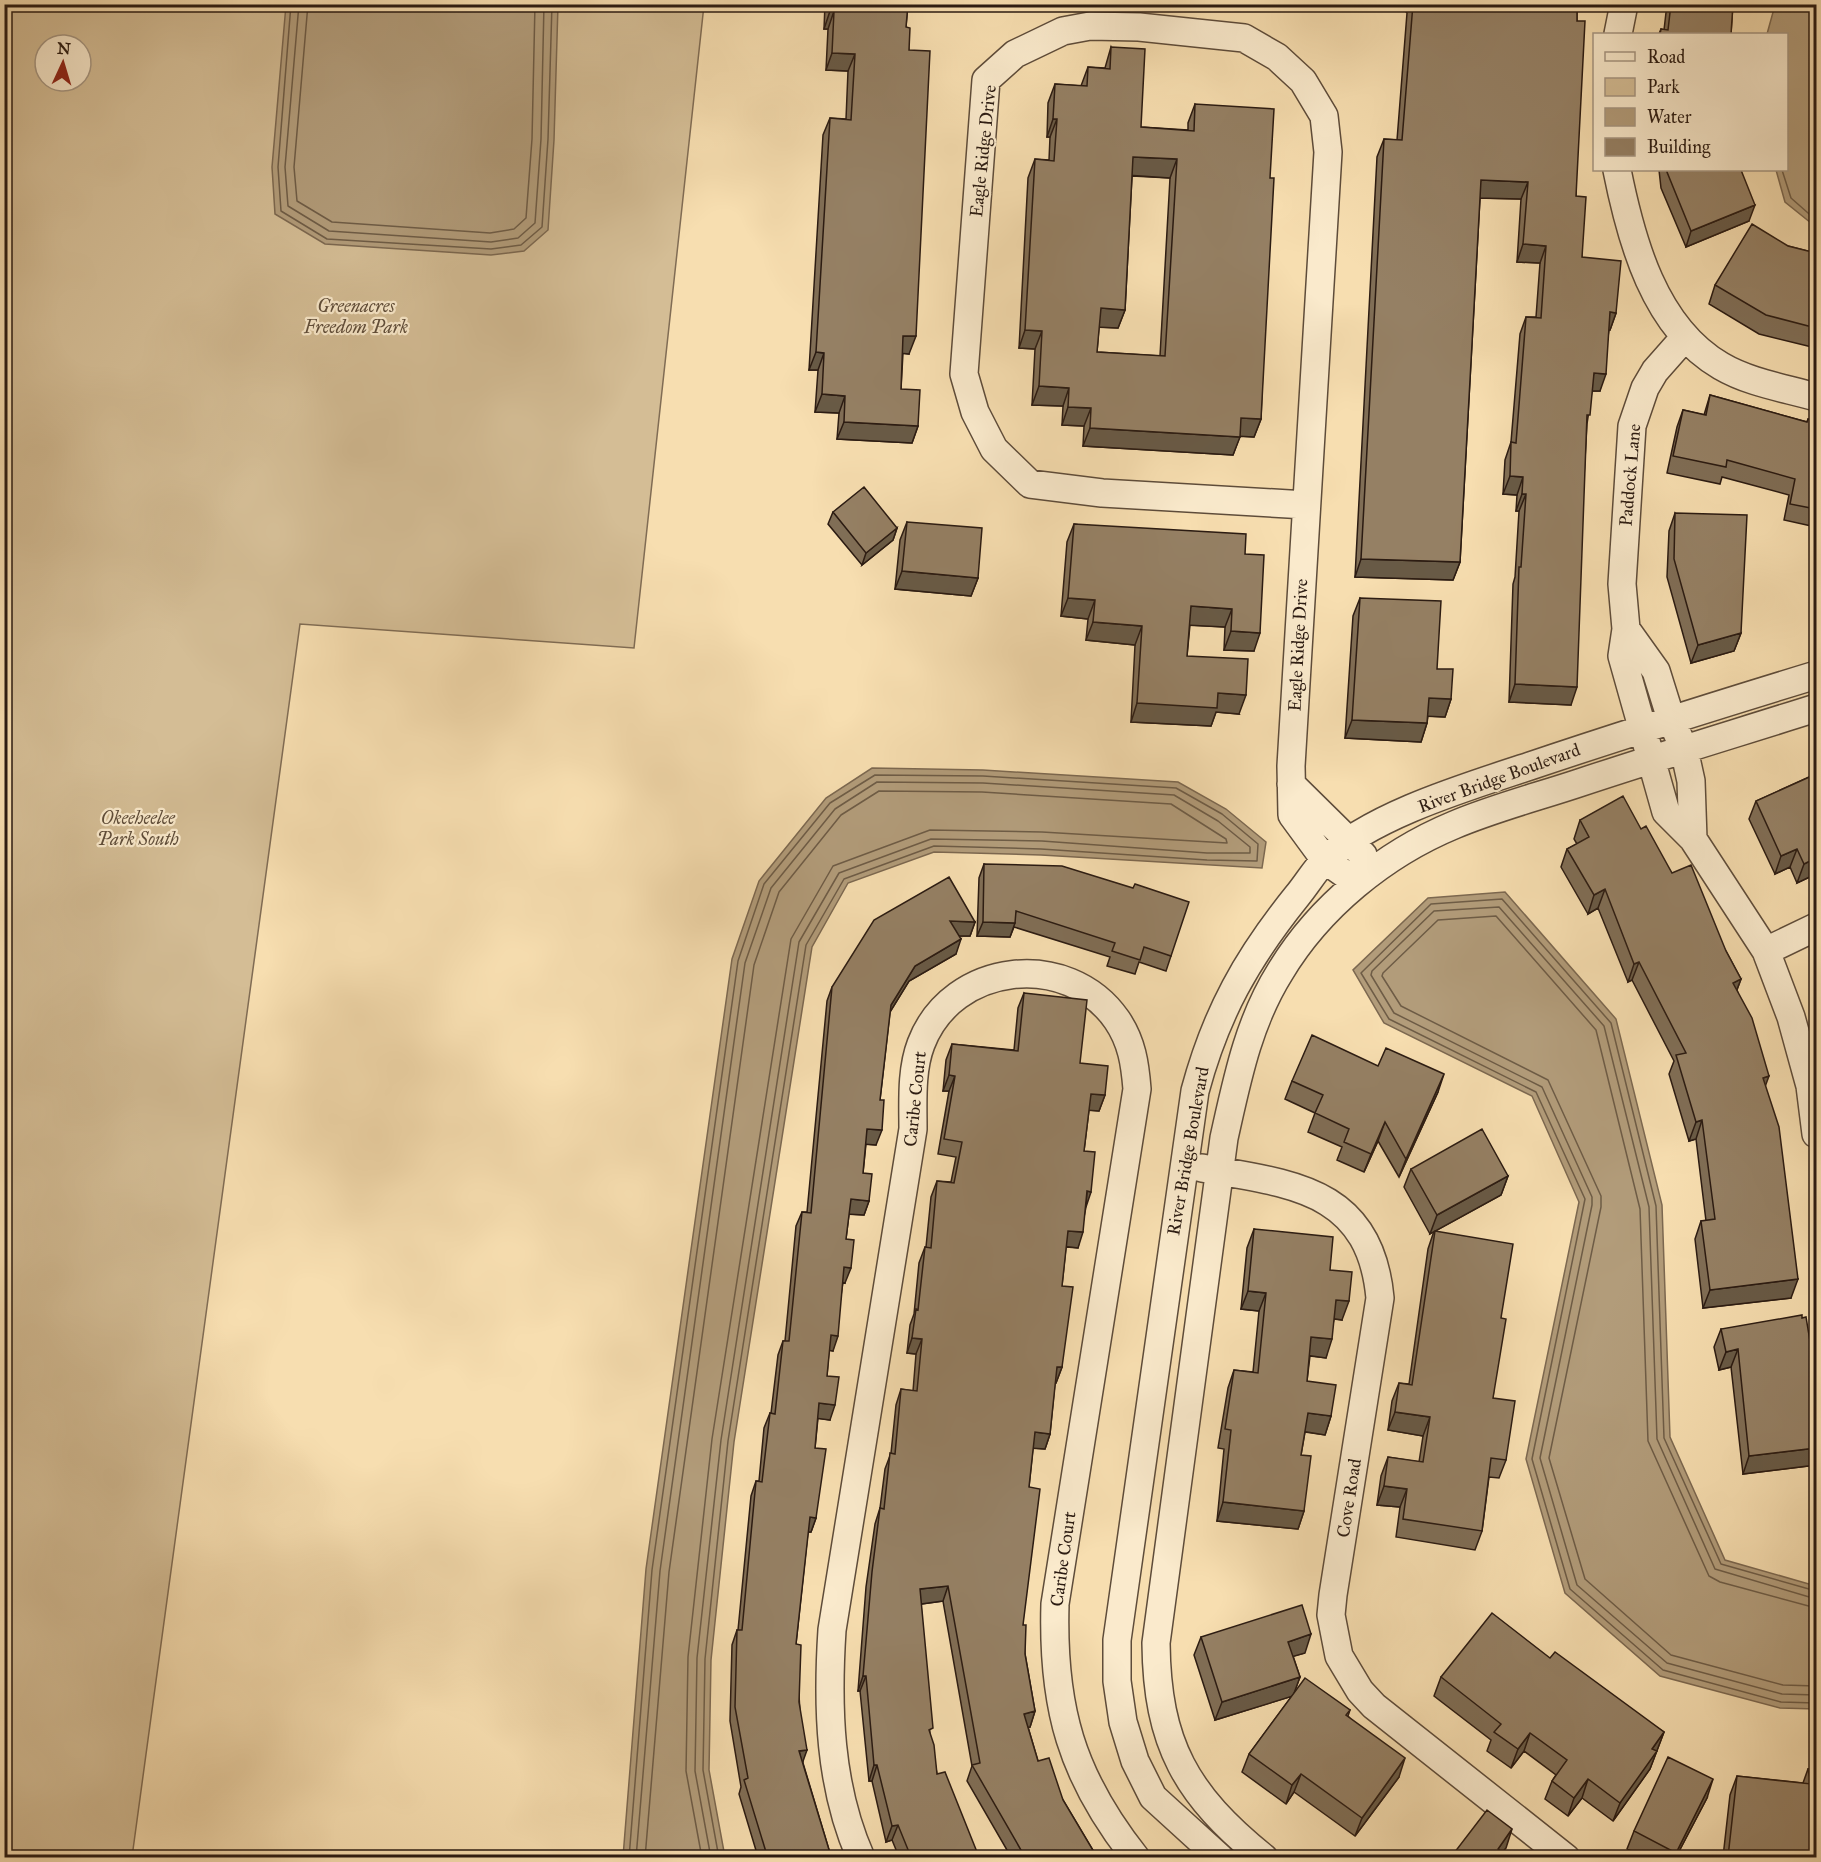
<svg xmlns="http://www.w3.org/2000/svg" width="1821" height="1862" font-family="'IM FELL Great Primer',serif">
<style>
.green{fill:#d4bd95;stroke:#806c54;stroke-width:1.5;fill-rule:evenodd}
.water{fill:#b29c7a;stroke:#7c6850;stroke-width:1.5}
.lines{fill:none;stroke-linecap:round;stroke-linejoin:round}
.shore{stroke:#6e5c46;stroke-width:1.5}
.minor-casing{stroke:#5e4c3a;stroke-width:30}
.minor{stroke:#faeacc;stroke-width:27}
.wall{fill:#806e56;stroke:#2b1b12;stroke-width:1.5;fill-rule:evenodd}
.shaded-wall{fill:#685a46;stroke:#2b1b12;stroke-width:1.5}
.building{fill:#958064;stroke:#2b1b12;stroke-width:1.5;fill-rule:evenodd}
.labels{text-anchor:middle;stroke-width:4.5;stroke-linejoin:round;paint-order:stroke}
.street-label{font-size:18px;fill:#2b1b12;stroke:#faeacc}
.park-label{font-size:18px;font-style:italic;fill:#5e4c39;stroke:#faeacc}
</style>
<rect width="100%" height="100%" fill="#f7deb0"/>
<filter id="stains"><feTurbulence type="fractalNoise" baseFrequency=".00333" numOctaves="4"/><feColorMatrix values="0 0 0 0 .2 0 0 0 0 .09 0 0 0 0 .02 0 0 0 .5 -.17"/></filter>
<radialGradient id="worn" r=".72"><stop offset=".6" stop-color="#630" stop-opacity="0"/><stop offset="1" stop-color="#630" stop-opacity=".3"/></radialGradient>
<!-- green -->
<path class="green" d="M5,5H704L634,648L300,624L132,1857L5,1858ZM45,45H81V81H45Z"/>
<!-- water -->
<path class="water" d="M286,5H558L554,140L548,230L524,251L491,255L325,244L275,214L272,167Z
M1775,5H1816V227L1785,202L1776,170H1786V34H1767Z
M872,768L983,770L1178,782L1226,809L1266,842L1262,868L1041,855L934,852L848,883L812,947L734,1442L711,1660L709,1770L725,1857H623L646,1569L732,959L759,881L826,798Z
M1505,892L1616,1019L1662,1205L1670,1437L1725,1560L1816,1586V1709L1780,1708L1660,1676L1565,1593L1526,1459L1579,1202L1532,1096L1384,1023L1353,970L1428,898Z"/>
<g class="lines">
<!-- shore -->
<path class="shore" d="M291,4L278,167L281,211L327,239L491,249L521,245L542,227L548,139L552,4
M299,4L285,167L288,206L329,231L491,242L518,238L535,223L541,139L544,4
M308,4L294,167L297,201L332,222L490,233L514,229L526,218L532,139L535,4
M1782,170L1791,198L1816,220
M1816,1591L1721,1564L1664,1438L1656,1206L1611,1023L1502,899L1431,904L1361,973L1389,1019L1536,1092L1585,1199L1532,1459L1570,1589L1663,1670L1781,1702L1816,1703
M1816,1599L1715,1569L1657,1439L1649,1207L1604,1026L1499,907L1434,911L1372,971L1371,975L1394,1013L1542,1087L1592,1197V1205L1540,1458L1577,1585L1667,1663L1782,1694L1816,1695
M1816,1608L1720,1582L1709,1576L1648,1441L1640,1209L1596,1030L1496,916L1438,920L1383,973L1382,976L1401,1006L1548,1080L1601,1196V1207L1549,1458L1585,1579L1671,1655L1783,1685L1816,1686
M629,1858L652,1570L738,961L764,884L830,803L875,775L983,776L1176,788L1222,814L1258,844L1257,861L1207,860L1041,849L934,846L844,879L806,945L728,1441L705,1659L703,1770L719,1858
M636,1858L660,1571L745,963L771,888L835,809L877,782L983,783L1174,795L1218,821L1250,847V853H1207L1042,841L931,839L839,873L799,942L721,1440L697,1658L695,1771L711,1858
M645,1858L669,1572L754,965L779,892L841,815L879,791L982,792L1171,804L1226,839L1227,843L1042,832L930,830L833,866L791,939L712,1439L688,1657L686,1771L702,1858"/>
<defs>
<path id="minor" d="M1618,34L1624,4
M1617,170C1631,240 1654,327 1721,366C1750,383 1785,388 1816,397
M1685,337L1655,371L1645,388L1632,426L1622,584L1626,629L1622,656L1666,812L1693,839L1766,951L1791,1017L1810,1086L1816,1134
M1306,505L1102,493L1030,484L994,449L975,412L964,374L986,80L1015,54L1063,31L1090,26L1139,27L1244,38L1277,57L1303,81L1324,116L1328,152L1291,766L1292,815L1325,860L1356,882
M1626,629L1656,671L1671,719L1684,749L1691,781L1693,839
M1291,784L1363,855
M1766,951L1816,927
M1202,1168C1290,1184 1370,1188 1380,1298L1333,1595L1331,1615L1339,1656L1360,1691L1374,1706L1566,1858
M861,1858C829,1786 827,1707 832,1630L913,1129C913,1101 911,1070 921,1044C952,962 1068,949 1117,1020C1132,1042 1135,1064 1137,1089L1055,1604C1052,1707 1071,1776 1136,1858
M1220,1858L1153,1797L1135,1761L1123,1722L1117,1681V1640L1195,1091C1216,1013 1247,958 1297,896C1307,884 1315,870 1325,860C1371,815 1470,786 1530,766C1625,734 1721,704 1816,675
M1264,1858C1186,1795 1157,1744 1156,1643L1224,1138C1237,1080 1248,1023 1280,972C1319,907 1384,854 1454,825C1494,808 1537,797 1579,783C1657,757 1737,733 1816,708"/>
</defs>
<!-- minor casing -->
<use href="#minor" class="minor-casing"/>
<!-- minor -->
<use href="#minor" class="minor"/>
</g>
<!-- wall -->
<path class="wall" d="M825,4H908L906,27L909,50V354L903,353L901,389L918,426L912,443L837,439L839,413L815,412L818,370H809L823,135L830,118L846,119L848,71L826,70L828,29H824Z
M1399,4H1577L1576,196L1582,257L1616,313L1610,330H1609L1600,391H1592L1587,424L1571,705L1509,702L1513,584L1515,577L1519,511H1516L1517,495L1503,494L1505,460L1511,442L1520,334L1526,317H1536L1540,263L1517,262L1521,199L1480,198L1460,562L1453,580L1355,577L1377,157L1384,139L1397,140L1407,13Z
M1667,4H1733L1731,34H1659L1661,29L1664,30Z
M1111,47L1141,127L1188,130V123L1195,104L1270,178L1261,419L1254,437L1240,436L1233,455L1083,446L1084,426L1062,425L1063,406L1032,405L1035,349L1019,348L1028,178L1035,159L1049,160L1050,137H1047L1048,103L1055,84L1081,86L1088,67L1105,68ZM1132,176L1170,178L1160,356L1097,352L1099,327L1118,328L1125,310Z
M1659,170H1741L1749,221L1686,247L1661,188Z
M1788,246L1816,253V348L1759,334L1709,304L1715,285Z
M1710,395L1807,422L1808,419L1816,420V527L1784,520L1789,495L1722,477L1720,484L1667,473L1677,427L1683,410L1704,415Z
M833,512L897,528L893,540L862,565L828,524Z
M1675,513L1741,633L1734,651L1691,663L1667,577L1669,531Z
M907,522L978,578L971,596L895,589L900,540Z
M1074,524L1245,554L1254,651L1224,650L1225,627L1190,625L1187,656L1239,714L1216,712L1211,726L1131,722L1135,645L1086,640L1088,619L1061,616L1067,542Z
M1360,598L1437,669L1451,699L1445,717L1428,716L1427,723L1421,742L1345,738L1353,616Z
M1816,774V874L1797,883L1790,867L1775,874L1749,819L1756,801Z
M1580,820L1641,829L1726,951L1741,979L1737,990L1765,1086L1791,1298L1703,1308L1695,1239L1701,1221H1706L1696,1139L1689,1141L1669,1074L1674,1061L1632,980L1628,982L1598,908L1588,914L1561,867L1567,849L1577,844L1574,839Z
M984,864L1171,956L1166,971L1139,962L1135,974L1107,966L1110,957L1014,927L1010,937L977,936L979,878Z
M975,922L970,936H959L956,954L909,981L890,1012L880,1100L876,1145L866,1144L863,1173L869,1201L864,1215L849,1214L846,1239L845,1283L843,1282L833,1351L829,1350L827,1376L830,1420L818,1418L815,1448L816,1518L811,1532H808L796,1644L803,1763L830,1853L835,1857H758L739,1794L741,1787L730,1721L732,1645L737,1630H738L751,1496L756,1481H759L764,1428L770,1413H771L778,1355L783,1341H785L796,1226L802,1212H807L827,1001L832,987Z
M1024,993L1105,1095L1099,1111L1089,1110L1084,1151L1086,1207L1078,1248L1066,1247L1062,1286V1367L1056,1383H1055L1050,1434L1045,1449L1033,1448L1029,1487L1023,1625L1025,1654L1035,1711L1030,1727H1028L1038,1761L1063,1800L1097,1857H1011L967,1781L972,1766L943,1601L921,1604L930,1735L937,1774L979,1857H899L892,1840L886,1842L872,1781H869L860,1691H858L866,1587L875,1524L880,1508L885,1469L891,1453L896,1405L901,1389L913,1391L916,1354L907,1353L910,1325L914,1314L919,1263L925,1247H926L931,1197L937,1181L951,1182L956,1157L938,1154L949,1091H943L946,1060L952,1044L1014,1050L1018,1008Z
M1378,1066L1438,1092L1399,1177L1378,1141L1364,1172L1337,1160L1342,1147L1308,1132L1315,1113L1285,1099L1292,1081Z
M1411,1169L1508,1176L1501,1195L1435,1231L1501,1318L1493,1398L1506,1460L1499,1478L1489,1477L1482,1531L1475,1550L1396,1537L1400,1507L1377,1505L1381,1476L1388,1457L1419,1462L1423,1436L1388,1430L1392,1401L1399,1383L1409,1384L1428,1249L1434,1231L1430,1234L1404,1187Z
M1254,1229L1330,1270L1342,1320L1334,1319L1326,1358L1310,1356L1307,1381L1331,1416L1325,1435L1305,1432L1301,1455L1304,1511L1298,1529L1217,1521L1224,1449L1218,1448L1228,1388L1234,1370L1253,1372L1259,1311L1241,1309L1247,1248Z
M1721,1329L1816,1378V1465L1743,1474L1731,1367L1719,1370L1714,1347Z
M1201,1637L1305,1653L1293,1656L1300,1677L1294,1693L1350,1710L1348,1716L1399,1777L1355,1836L1294,1792L1286,1804L1242,1772L1249,1754L1292,1696L1215,1720L1194,1655Z
M1550,1658L1664,1732L1650,1769L1613,1821L1582,1798L1568,1816L1545,1799L1552,1781L1556,1775L1524,1751L1511,1768L1487,1751L1491,1740L1434,1696L1441,1677Z
M1816,1767V1857H1723L1730,1795L1737,1776L1803,1783L1808,1769Z
M1707,1798L1676,1857H1643L1627,1849L1634,1831Z"/>
<!-- shaded-wall -->
<path class="shaded-wall" d="M830,11H834L828,29H824Z
M832,53L855,54L848,71L826,70Z
M1053,119H1057L1050,137H1047Z
M1133,157L1177,159L1170,178L1126,175Z
M1481,180L1528,182L1521,199L1475,198Z
M1755,205L1749,221L1686,247L1691,231Z
M1523,244L1546,246L1540,263L1517,262Z
M1101,308L1125,310L1118,328L1094,327Z
M1610,312L1616,313L1610,330H1604Z
M1025,330L1042,331L1035,349L1019,348Z
M903,336H916L909,354L897,353Z
M816,352L824,353L818,370H809Z
M1594,373L1606,374L1600,391H1588Z
M1039,386L1069,388L1063,406L1032,405Z
M822,394L845,396L839,413L815,412Z
M1068,407L1091,408L1084,426L1062,425Z
M1241,418L1261,419L1254,437L1234,436Z
M844,422L918,426L912,443L837,439Z
M1090,428L1240,437L1233,455L1083,446Z
M1510,476L1523,477L1517,495L1503,494Z
M1522,494H1526L1519,511H1516Z
M897,528L893,540L862,565L866,553Z
M1361,559L1460,562L1453,580L1355,577Z
M902,571L978,578L971,596L895,589Z
M1068,598L1095,600L1088,619L1061,616Z
M1191,606L1232,609L1225,627L1185,625Z
M1093,622L1142,626L1135,645L1086,640Z
M1231,631L1260,633L1254,651L1224,650Z
M1741,633L1734,651L1691,663L1698,645Z
M1515,684L1577,687L1571,705L1509,702Z
M1218,693L1246,695L1239,714L1216,712L1211,726L1131,722L1137,703Z
M1429,698L1451,699L1445,717L1422,716Z
M1352,720L1427,723L1421,742L1345,738Z
M1797,849L1790,867L1775,874L1781,856Z
M1816,858V874L1797,883L1804,864Z
M1605,889L1598,908L1588,914L1594,895Z
M950,921L975,922L970,936H945Z
M983,922L1015,923L1010,937L977,936Z
M961,939L956,954L909,981L885,1020L891,1005L915,966Z
M1639,962L1632,980L1628,982L1634,964Z
M1741,979L1734,997L1733,983Z
M1444,1074L1438,1092L1399,1177L1406,1159Z
M949,1075L955,1076L949,1091H943Z
M1769,1076L1762,1095L1763,1078Z
M1091,1094L1105,1095L1099,1111L1085,1110Z
M1702,1120L1696,1139L1689,1141L1696,1122Z
M1385,1122L1378,1141L1364,1172L1371,1154Z
M867,1129L882,1130L876,1145L862,1144Z
M1508,1176L1501,1195L1430,1234L1437,1215Z
M1087,1191L1091,1192L1086,1207Z
M851,1199L869,1201L864,1215L845,1214Z
M1068,1231L1083,1232L1078,1248L1062,1246Z
M844,1267L851,1268L845,1283L839,1282Z
M1798,1279L1791,1298L1703,1308L1710,1290Z
M1248,1291L1266,1293L1259,1311L1241,1309Z
M1336,1300L1349,1301L1342,1320L1329,1318Z
M831,1335L838,1336L833,1351L826,1350Z
M1311,1337L1332,1339L1326,1358L1305,1355Z
M912,1338L922,1339L916,1354L907,1353Z
M1738,1349L1731,1367L1719,1370L1726,1352Z
M1057,1367H1062L1056,1383L1051,1382Z
M819,1403L835,1405L830,1420L814,1418Z
M1395,1412L1430,1417L1423,1436L1388,1430Z
M1308,1413L1331,1416L1325,1435L1301,1431Z
M1035,1432L1050,1434L1045,1449L1029,1448Z
M1816,1448V1465L1743,1474L1749,1456Z
M1384,1486L1407,1489L1400,1507L1377,1505Z
M1223,1502L1304,1511L1298,1529L1217,1521Z
M810,1517L816,1518L811,1532H805Z
M948,1586L943,1601L914,1605L920,1589Z
M1311,1634L1305,1653L1281,1660L1288,1642Z
M863,1676H866L860,1691H858Z
M1300,1677L1293,1696L1215,1720L1222,1702Z
M1035,1711L1030,1727L1018,1729L1024,1714Z
M1664,1732L1650,1769L1613,1821L1620,1803L1652,1749Z
M1530,1733L1524,1751L1511,1768L1518,1749Z
M807,1750L802,1764L799,1751Z
M1405,1758L1399,1777L1355,1836L1362,1818Z
M874,1765H877L872,1781H869Z
M1301,1774L1294,1792L1286,1804L1292,1785Z
M1588,1779L1582,1798L1568,1816L1574,1798Z
M1713,1779L1707,1798L1676,1857H1674Z
M898,1825L892,1840L886,1842L892,1826Z
M1512,1829L1506,1848L1498,1857V1849Z"/>
<!-- building -->
<path class="building" d="M831,4H908L906,27L910,28L909,50L930,51L916,336H903L901,389L920,390L918,426L844,422L845,396L822,394L824,353L816,352L830,118L851,120L855,54L832,53L834,11H830Z
M1413,4H1577V21H1585L1576,196L1586,197L1582,257L1621,261L1616,313L1610,312L1606,374L1594,373L1590,415H1587L1577,687L1515,684L1519,567H1521L1526,494H1522L1523,477L1510,476L1511,442L1516,443L1526,317L1541,318L1546,246L1523,244L1528,182L1481,180L1460,562L1361,559L1384,139L1402,140Z
M1671,4H1733L1731,34H1660L1661,29L1668,30Z
M1111,47L1145,49L1141,127L1194,131L1195,104L1274,109L1270,178H1274L1261,419L1241,418L1240,437L1090,428L1091,408L1068,407L1069,388L1039,386L1042,331L1025,330L1035,159L1054,161L1057,119H1053L1055,84L1087,86L1088,67L1110,69ZM1133,157L1177,159L1165,356L1097,352L1101,308L1125,310Z
M1667,170H1741L1755,205L1691,231L1667,172Z
M1752,224L1788,246L1816,253V328L1766,315L1715,285Z
M1710,395L1807,422L1808,419L1816,420V509L1790,504L1795,479L1727,460L1726,467L1673,456L1683,410L1706,415Z
M864,487L897,528L866,553L833,512Z
M1675,513L1747,515L1741,633L1698,645L1674,559Z
M907,522L982,528L978,578L902,571Z
M1074,524L1246,534L1245,554L1264,555L1260,633L1231,631L1232,609L1191,606L1187,656L1248,659L1246,695L1218,693L1217,708L1137,703L1142,626L1093,622L1095,600L1068,598Z
M1360,598L1441,601L1437,669H1453L1451,699L1429,698L1427,723L1352,720Z
M1816,774V858L1804,864L1797,849L1781,856L1756,801Z
M1623,796L1641,829L1646,826L1672,873L1691,865L1726,951L1741,979L1733,983L1752,1018L1769,1076L1763,1078L1779,1127L1798,1279L1710,1290L1701,1221L1715,1219L1702,1120L1696,1122L1676,1055L1686,1053L1639,962L1634,964L1605,889L1594,895L1567,849L1589,837L1580,820Z
M984,864L1062,866L1133,888L1135,884L1189,902L1171,956L1144,947L1140,960L1112,951L1115,943L1016,911L1015,923L983,922Z
M949,877L975,922L950,921L961,939L915,966L891,1005L880,1100H884L882,1130L867,1129L863,1173L872,1174L869,1201L851,1199L846,1239L854,1240L851,1268L844,1267L838,1336L831,1335L827,1376L839,1377L835,1405L819,1403L815,1448L826,1449L816,1518L810,1517L796,1644L801,1645L799,1702L807,1750L799,1751L830,1853L833,1852L835,1857H762L761,1855L766,1852L744,1780L748,1778L735,1707L737,1630H742L756,1481L762,1482L770,1413L775,1414L783,1341H789L802,1212L811,1213L832,987L874,920Z
M1024,993L1087,1000L1080,1063L1108,1066L1105,1095L1091,1094L1084,1151L1095,1152L1091,1192L1087,1191L1083,1232L1068,1231L1062,1286L1073,1287L1062,1367H1057L1050,1434L1035,1432L1029,1487L1040,1489L1023,1625H1026L1025,1654L1035,1711L1024,1714L1038,1761L1049,1758L1063,1800L1097,1857H1025L972,1765L980,1763L948,1586L920,1589L933,1728L929,1730L934,1745L937,1774L945,1772L979,1857H911L898,1825L892,1826L877,1765H874L866,1676H863L872,1572L880,1508L884,1509L890,1453L895,1454L901,1389L917,1391L922,1339L912,1338L916,1309L918,1310L925,1247L931,1248L937,1181L954,1183L962,1142L944,1139L955,1076L949,1075L952,1044L1018,1051Z
M1312,1035L1378,1066L1386,1048L1444,1074L1406,1159L1385,1122L1371,1154L1344,1142L1349,1129L1315,1113L1323,1095L1292,1081Z
M1482,1129L1508,1176L1437,1215L1411,1169Z
M1254,1229L1333,1237L1330,1270L1352,1272L1349,1301L1336,1300L1332,1339L1311,1337L1307,1381L1336,1385L1331,1416L1308,1413L1301,1455L1311,1456L1304,1511L1223,1502L1231,1430L1225,1429L1234,1370L1258,1373L1266,1293L1248,1291Z
M1435,1231L1513,1244L1501,1318L1506,1319L1493,1398L1515,1401L1506,1460L1491,1458L1482,1531L1403,1519L1407,1489L1384,1486L1388,1457L1423,1462L1430,1417L1395,1412L1399,1383L1412,1385Z
M1802,1315V1318L1806,1317L1816,1378V1448L1749,1456L1738,1349L1726,1352L1721,1329Z
M1302,1605L1311,1634L1288,1642L1300,1677L1222,1702L1201,1637Z
M1492,1613L1550,1658L1555,1652L1664,1732L1652,1749L1657,1751L1620,1803L1588,1779L1574,1798L1552,1781L1567,1760L1530,1733L1518,1749L1494,1732L1501,1724L1441,1677Z
M1305,1678L1350,1710L1346,1715L1405,1758L1362,1818L1301,1774L1292,1785L1249,1754Z
M1668,1757L1713,1779L1676,1853L1634,1831Z
M1816,1767V1857H1728L1737,1776L1811,1784L1808,1769Z
M1487,1810L1512,1829L1498,1849L1509,1857H1451Z"/>
<g class="labels">
<!-- street labels -->
<g class="street-label">
<text transform="translate(983 151) rotate(-84)" y="6">Eagle Ridge Drive</text>
<text transform="translate(1630 475) rotate(-85)" y="6">Paddock Lane</text>
<text transform="translate(1298 645) rotate(-87)" y="6">Eagle Ridge Drive</text>
<text transform="translate(1499 778) rotate(-20)" y="6">River Bridge Boulevard</text>
<text transform="translate(915 1099) rotate(-84)" y="6">Caribe Court</text>
<text transform="translate(1188 1151) rotate(-80)" y="6">River Bridge Boulevard</text>
<text transform="translate(1349 1498) rotate(-81)" y="6">Cove Road</text>
<text transform="translate(1063 1559) rotate(-82)" y="6">Caribe Court</text>
</g>
<!-- park labels -->
<g class="park-label">
<text x="356" y="312">Greenacres<tspan x="356" dy="21">Freedom Park</tspan></text>
<text x="138" y="824">Okeeheelee<tspan x="138" dy="21">Park South</tspan></text>
</g>
</g>
<!-- margin -->
<rect width="1821" height="1862" fill="none" stroke="#f7deb0" stroke-width="24"/>
<rect x="6" y="6" width="1809" height="1850" fill="none" stroke="#2b1b12" stroke-width="3"/>
<rect x="12" y="12" width="1797" height="1838" fill="none" stroke="#2b1b12" stroke-width="1.5"/>
<!-- legend -->
<rect x="1593" y="33" width="195" height="138" fill="#faeacc" stroke="#a79782" stroke-width="1.5"/>
<rect x="1605" y="52" width="30" height="9" fill="#faeacc" stroke="#a79782" stroke-width="1.5"/>
<text x="1647" y="63" font-size="18" fill="#2b1b12">Road</text>
<rect x="1605" y="78" width="30" height="18" fill="#d4bd95" stroke="#a79782" stroke-width="1.5"/>
<text x="1647" y="93" font-size="18" fill="#2b1b12">Park</text>
<rect x="1605" y="108" width="30" height="18" fill="#b29c7a" stroke="#a79782" stroke-width="1.5"/>
<text x="1647" y="123" font-size="18" fill="#2b1b12">Water</text>
<rect x="1605" y="138" width="30" height="18" fill="#958064" stroke="#a79782" stroke-width="1.5"/>
<text x="1647" y="153" font-size="18" fill="#2b1b12">Building</text>
<!-- north arrow -->
<g transform="translate(63 63) rotate(4)"><circle r="28" fill="#faeacc" stroke="#a79782" stroke-width="1.5"/>
<path d="M0-4.5L10 22L0 15L-10 22Z" fill="#8f2418"/>
<text y="-9" font-size="16" font-weight="bold" text-anchor="middle" fill="#2b1b12">N</text>
</g>
<rect width="100%" height="100%" filter="url(#stains)"/>
<rect width="100%" height="100%" fill="url(#worn)"/>
</svg>
